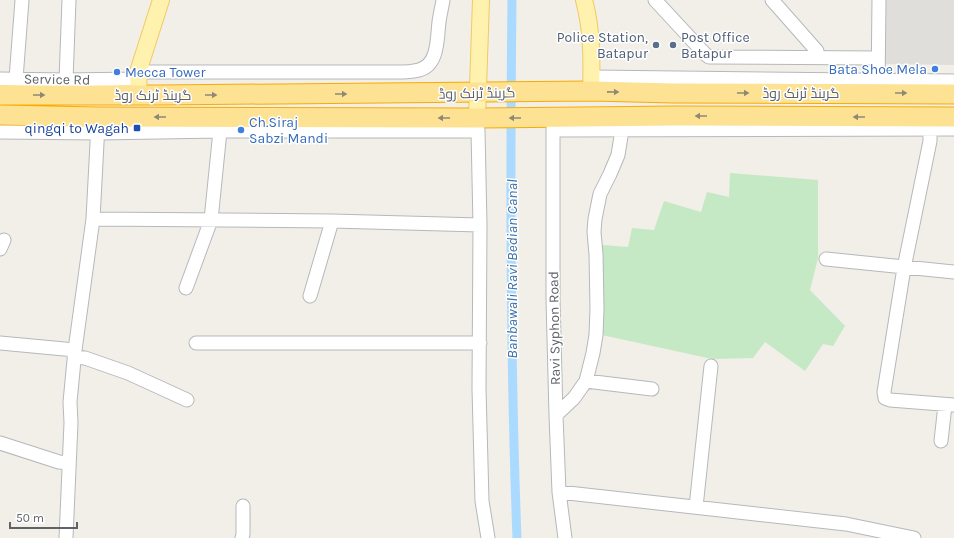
<svg xmlns="http://www.w3.org/2000/svg" width="954" height="538" font-family="Karla,Cairo,sans-serif">
<style>
.industrial{fill:#e0deda}
.green{fill:#c5e8c5}
.lines{fill:none;stroke-linecap:round;stroke-linejoin:round}
.canal{stroke:#aadaff;stroke-width:9}
.minor-casing{stroke:#b5b8bc;stroke-width:15}
.major-casing{stroke:#f2c960;stroke-width:18}
.highway-casing{stroke:#f9ab00;stroke-width:21}
.minor{stroke:#fff;stroke-width:13}
.major{stroke:#fff2af;stroke-width:16}
.highway{stroke:#fde293;stroke-width:19}
.oneway{fill:#8e8975}
.service-dot{fill:#5c6f8a;stroke:#fff;stroke-width:1.5}
.shop-dot{fill:#3f7fe0;stroke:#fff;stroke-width:1.5}
.transit-dot{fill:#1a4fb4;stroke:#fff;stroke-width:1.5}
.labels{text-anchor:middle;stroke-width:3;stroke-linejoin:round;paint-order:stroke}
.service-label{font-size:14px;fill:#4e5e75;stroke:#fff;text-anchor:end}
.shop-label{font-size:14px;fill:#366cbe;stroke:#fff;text-anchor:start}
.street-label{font-size:14px;fill:#5f6368;stroke:#fff}
.transit-label{font-size:14px;fill:#164399;stroke:#fff;text-anchor:end}
.water-label{font-size:15px;font-style:italic;fill:#4174aa;stroke:#fff}
</style>
<rect width="100%" height="100%" fill="#f1efe8"/>
<!-- industrial -->
<path class="industrial" d="M884,0H954V65L884,64Z"/>
<!-- green -->
<path class="green" d="M730,173L818,180V258L810,290L845,326L833,346L823,344L805,371L765,342L753,358L712,359L602,335V245L628,247L632,228L654,230L664,201L701,212L707,192L729,197Z"/>
<g class="lines">
<!-- canal -->
<path class="canal" d="M512,0C510,179 510,359 517,538"/>
<defs>
<path id="minor" d="M655,0L705,54L709,57L878,58
M772,0L817,51V58
M138,72H385C396,72 408,73 419,70C439,65 437,37 439,22C440,14 442,7 443,0
M592,77L954,81
M0,79L66,80L138,79
M16,79L22,0
M66,80L69,0
M878,89L879,0
M553,118V299L556,415L559,492L565,538
M477,122L478,131L480,225L479,389L482,501L488,538
M930,129V141L904,268L884,392L885,398L890,400L954,405
M554,130L954,129
M0,132L98,133L220,131H478
M93,219L332,221L480,225
M0,249L4,240
M826,259L954,272
M186,288L211,220L220,131
M310,296L332,221
M0,343L75,350
M196,343H480
M74,357L85,358L128,373L187,400
M586,381L652,389
M556,415L574,398L586,381L593,353L596,335L597,309L596,254L594,232L595,219L600,194L610,174L618,155L622,130V123
M941,441L945,405
M0,443L59,462L69,463
M559,492L846,524L914,538
M696,507L711,366
M66,538L71,423L70,402L75,350L93,219L98,124
M242,538L243,534V506"/>
<path id="major" d="M584,0C592,29 592,61 591,91
M139,95L138,72L161,0
M477,118L481,0"/>
<path id="highway" d="M0,95H160L591,91L674,93L954,94
M0,115L98,117L477,118L675,116L954,117"/>
</defs>
<!-- minor casing -->
<use href="#minor" class="minor-casing"/>
<!-- major casing -->
<use href="#major" class="major-casing"/>
<!-- highway casing -->
<use href="#highway" class="highway-casing"/>
<!-- minor -->
<use href="#minor" class="minor"/>
<!-- major -->
<use href="#major" class="major"/>
<!-- highway -->
<use href="#highway" class="highway"/>
</g>
<!-- one-way arrows -->
<defs><path id="oneway-solid" d="M-6-.8H1V-3.2L6.5 0L1 3.2V.8H-6Z"/></defs>
<g class="oneway">
<use href="#oneway-solid" transform="translate(613 92) rotate(1)"/>
<use href="#oneway-solid" transform="translate(743 93)"/>
<use href="#oneway-solid" transform="translate(901 93)"/>
<use href="#oneway-solid" transform="translate(341 94)"/>
<use href="#oneway-solid" transform="translate(39 95)"/>
<use href="#oneway-solid" transform="translate(211 95)"/>
<use href="#oneway-solid" transform="translate(701 116) rotate(-180)"/>
<use href="#oneway-solid" transform="translate(160 117) rotate(-180)"/>
<use href="#oneway-solid" transform="translate(859 117) rotate(-180)"/>
<use href="#oneway-solid" transform="translate(444 118) rotate(-180)"/>
<use href="#oneway-solid" transform="translate(515 118) rotate(180)"/>
</g>
<!-- markers -->
<g class="service-dot">
<circle cx="656" cy="45" r="4"/>
<circle cx="673" cy="45" r="4"/>
</g>
<g class="shop-dot">
<circle cx="935" cy="69" r="4"/>
<circle cx="117" cy="72" r="4"/>
<circle cx="241" cy="130" r="4"/>
</g>
<rect class="transit-dot" x="133" y="124" width="8" height="8" rx="2"/>
<g class="labels">
<!-- service labels -->
<g class="service-label">
<text x="648" y="42">Police Station,<tspan x="648" dy="16">Batapur</tspan></text>
<text x="681" y="42" text-anchor="start">Post Office<tspan x="681" dy="16">Batapur</tspan></text>
</g>
<!-- shop labels -->
<g class="shop-label">
<text x="927" y="74" text-anchor="end">Bata Shoe Mela</text>
<text x="125" y="77">Mecca Tower</text>
<text x="249" y="127">Ch.Siraj<tspan x="249" dy="16">Sabzi Mandi</tspan></text>
</g>
<!-- street labels -->
<g class="street-label">
<text transform="translate(57 79) rotate(1)" y="5">Service Rd</text>
<text transform="translate(477 93) rotate(-1)" y="5">گرینڈ ٹرنک روڈ</text>
<text x="801" y="98">گرینڈ ٹرنک روڈ</text>
<text x="153" y="100">گرینڈ ٹرنک روڈ</text>
<text transform="translate(554 328) rotate(-91)" y="5">Ravi Syphon Road</text>
</g>
<!-- transit labels -->
<g class="transit-label">
<text x="129" y="133">qingqi to Wagah</text>
</g>
<!-- water labels -->
<g class="water-label">
<text transform="translate(512 269) rotate(-90)" y="5">Banbawali Ravi Bedian Canal</text>
</g>
</g>
<!-- scale -->
<path d="M10 522v6h67v-6" fill="none" stroke="#5f6368" stroke-width="2"/>
<text x="16" y="522" font-size="12" fill="#5f6368" stroke="#ffffff" stroke-width="3" paint-order="stroke">50 m</text>
</svg>
